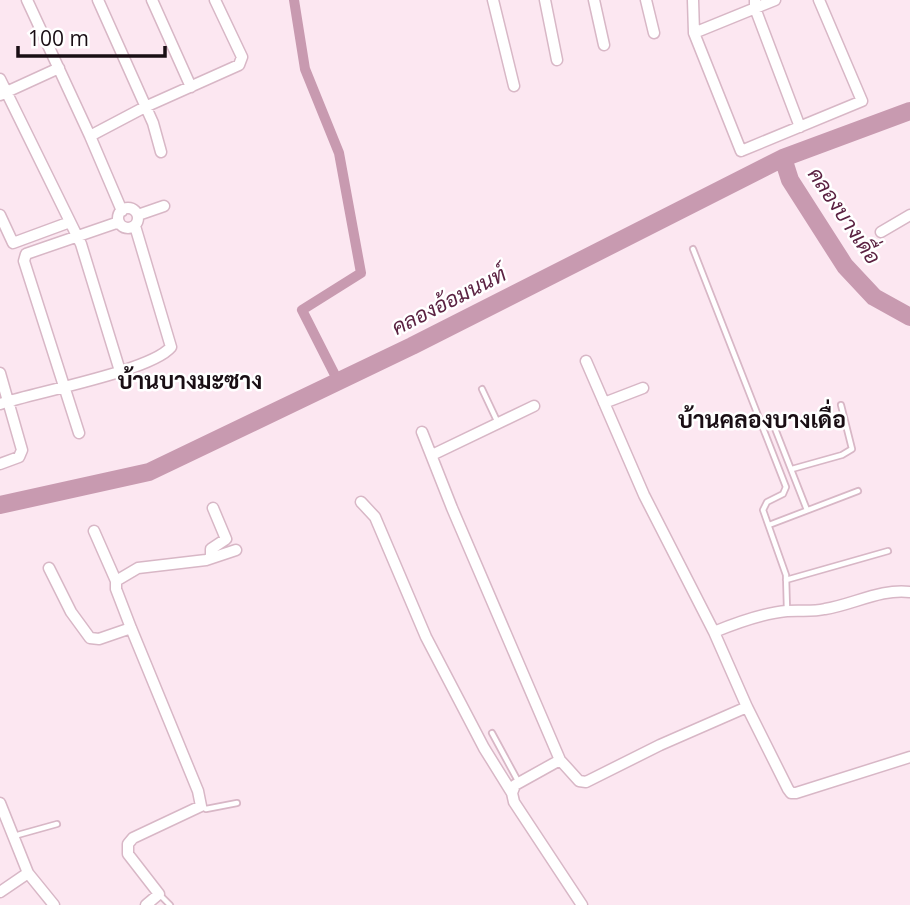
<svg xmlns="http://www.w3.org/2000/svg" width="910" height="905" font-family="'Open Sans',Sarabun,sans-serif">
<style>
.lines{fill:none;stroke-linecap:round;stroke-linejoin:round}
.canal{stroke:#c89ab0;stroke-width:10}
.river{stroke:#c89ab0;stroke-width:18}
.lane-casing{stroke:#d8b7c6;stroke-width:8}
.street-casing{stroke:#d8b7c6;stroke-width:13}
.lane{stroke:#fff;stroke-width:4.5}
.street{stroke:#fff;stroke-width:10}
.labels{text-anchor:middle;stroke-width:5;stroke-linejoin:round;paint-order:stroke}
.water-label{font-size:21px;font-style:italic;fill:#5b2242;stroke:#fff}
.quarter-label{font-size:23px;font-weight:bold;fill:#190e14;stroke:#fff}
</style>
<rect width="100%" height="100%" fill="#fce7f1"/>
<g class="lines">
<!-- canal -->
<path class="canal" d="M294,0L305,69L339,153L361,273L302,310L338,381"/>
<!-- river -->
<path class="river" d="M783,158L790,180L845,266L874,297L910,317
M0,505L149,472L412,346L783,158L910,111"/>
<defs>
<path id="lane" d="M693,249L786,487L783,494L767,502L763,510L786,575L787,610
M482,389L498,423
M774,426L807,510
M792,469L842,455L852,449L841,405
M769,525L858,491
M786,580L888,551
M492,733L518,781
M201,806L206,809L237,803
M14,836L57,824
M160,895L170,905"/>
<path id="street" d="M27,0L90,136L122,211
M98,0L153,123L161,152
M152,0L191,87
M493,0L514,86
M545,0L557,60
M594,0L604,45
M646,0L654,33
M693,0L694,33L741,151L862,101L819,0
M755,0V8L800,127
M694,33L775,0
M0,79L81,244L120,371
M0,95L59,68
M90,136L145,107L239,65L242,57L215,0
M118 218a10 10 0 1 1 20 0a10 10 0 1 1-20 0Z
M0,215L13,243L70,222
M138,215L164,206
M881,232L910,215
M586,361L644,495L714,632L747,707L788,789L791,793H796L910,757
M0,373L22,450L19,457L0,464
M604,403L643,388
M0,404C36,392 151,371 171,347L135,226
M422,432L452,508L560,760
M79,433L24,261L26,254L119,222
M432,455L534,406
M361,502L375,517L426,637L484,748L512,793
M94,531L116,581
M211,558V549L226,539L213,508
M49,568L71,612L90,638L99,639L131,628
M714,632C736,623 763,613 787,611C800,610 812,612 825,609C852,605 882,588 910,592
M0,803L28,873L54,905
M0,892L28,873
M146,905L159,894L128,854V844L133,838L201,806L198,791L131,628L116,589V581L138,568L206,560L236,550
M582,905L514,802L512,793L515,785L560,760L579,781L586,782L660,745L747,707"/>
</defs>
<!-- lane casing -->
<use href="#lane" class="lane-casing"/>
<!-- street casing -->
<use href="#street" class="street-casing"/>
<!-- lane -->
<use href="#lane" class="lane"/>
<!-- street -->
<use href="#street" class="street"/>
</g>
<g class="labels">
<!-- water labels -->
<g class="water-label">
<text transform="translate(844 216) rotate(56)" y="7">คลองบางเดื่อ</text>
<text transform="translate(449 301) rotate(-27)" y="7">คลองอ้อมนนท์</text>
</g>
<!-- quarter labels -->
<g class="quarter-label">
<text x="190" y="389">บ้านบางมะซาง</text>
<text x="762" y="428">บ้านคลองบางเดื่อ</text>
</g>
</g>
<!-- scale -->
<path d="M18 46v10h147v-10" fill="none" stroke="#190e14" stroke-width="3.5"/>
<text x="28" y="46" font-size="21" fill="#190e14" stroke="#ffffff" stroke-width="5" paint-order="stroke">100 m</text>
</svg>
